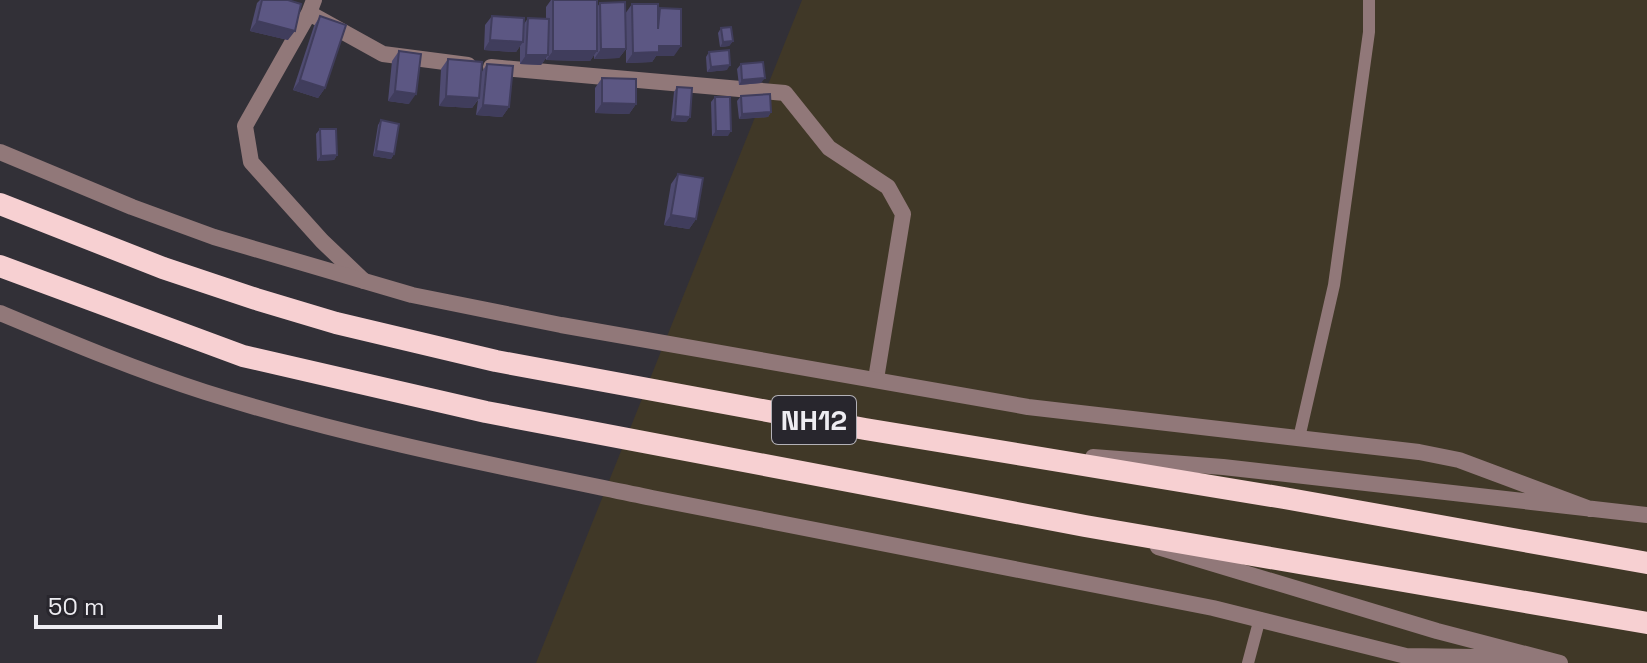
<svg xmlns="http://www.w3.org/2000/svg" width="1647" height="663" font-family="'Space Grotesk',sans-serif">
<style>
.industrial{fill:#403827}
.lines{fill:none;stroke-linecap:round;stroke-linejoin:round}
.service{stroke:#917879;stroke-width:12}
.minor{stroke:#917879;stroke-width:16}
.tertiary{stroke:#917879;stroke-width:16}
.trunk{stroke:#f7d0d2;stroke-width:22}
.wall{fill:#4f4b71}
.shaded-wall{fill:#403d5c}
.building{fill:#5c5783;stroke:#403d5c;stroke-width:2}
.labels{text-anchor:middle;stroke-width:6;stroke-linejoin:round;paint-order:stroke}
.shield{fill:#28262d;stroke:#b3b1b7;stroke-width:2}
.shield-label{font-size:28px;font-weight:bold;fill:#eeedf2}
</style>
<rect width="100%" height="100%" fill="#323037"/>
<!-- industrial -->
<path class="industrial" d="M802,0H1647V663H536Z"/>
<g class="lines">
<!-- service -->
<path class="service" d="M1299,438L1334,285L1369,32V0
M1248,663L1260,618"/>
<!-- minor -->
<path class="minor" d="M314,0L309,13L245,126L251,162L322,241L364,281
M309,13L383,54L468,65
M491,67L785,93L829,148L888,187L903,214L876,379"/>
<!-- tertiary -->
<path class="tertiary" d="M0,152L132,207L214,237L412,295L561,325L1028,407L1419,452L1459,460L1590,509
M0,313C67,341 136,370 205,392C351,438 502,467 652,498C839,536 1026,572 1213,608L1406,656L1536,658
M1093,457L1223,467L1647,515
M1158,547L1437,631L1560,663"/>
<!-- trunk -->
<path class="trunk" d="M0,204L163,268L256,299L336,323L496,361L865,429L1284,498L1647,563
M0,266L243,356L486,412L1085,526L1647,623"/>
</g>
<!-- wall -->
<path class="wall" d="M260,0H288V40L250,31L257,3Z
M551,0H597V7L600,3L625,14L632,4L658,11L660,8L674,56H656L652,62L626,63V49L619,58L594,59V55L590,61L546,60V58L541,65L520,64V46L516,52L484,50L485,25L492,16L524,24L528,18L546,19V7Z
M320,16L325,88L318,98L293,90L314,26Z
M721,28L733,41L729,46L720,47L718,33Z
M399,51L409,104L388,101L392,61Z
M709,52L727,70L707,72L706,57Z
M448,59L481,73L487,64L509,107L502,117L476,115L478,100L472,108L439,106L441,69Z
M741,64L761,83L739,85L737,69Z
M602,78L636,104L629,114L595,113V88Z
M677,87L690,117L686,122L671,121L674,92Z
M741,96L771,112L768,117L739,119L737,101Z
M715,97L728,136H712L711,102Z
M381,120L394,154L391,159L373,156L378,125Z
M320,129L337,155L334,160L317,161L316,134Z
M678,174L696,219L689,229L664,225L671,184Z"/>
<!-- shaded-wall -->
<path class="shaded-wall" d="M257,21L295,31L288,40L250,31Z
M490,40L523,42L516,52L484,50Z
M733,41L729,46L720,47L723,42Z
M659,46H681L674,56H656L652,62L626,63L633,53Z
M601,49H626L619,58L594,59Z
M553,51H597L590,61L546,60Z
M526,55H548L541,65L520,64Z
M730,65L727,70L707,72L711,67Z
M765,78L761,83L739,85L742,80Z
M300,80L325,88L318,98L293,90Z
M395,91L416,94L409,104L388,101Z
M446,96L479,98L472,108L439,106Z
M602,103L636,104L629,114L595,113Z
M483,105L509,107L502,117L476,115Z
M771,112L768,117L739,119L742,114Z
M675,116L690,117L686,122L671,121Z
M716,131H731L728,136H712Z
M376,151L394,154L391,159L373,156Z
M337,155L334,160L317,161L321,156Z
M671,215L696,219L689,229L664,225Z"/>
<!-- building -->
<path class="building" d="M262,0H288L301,4L295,31L257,21Z
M553,0H597V51H553Z
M625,2L626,49H601L600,3Z
M632,4H658V29L660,8L681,9V46H659V52L633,53Z
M320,16L346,25L325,88L300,80Z
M492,16L524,18L523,42L490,40Z
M528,18L549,19L548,55H526Z
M731,27L733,41L723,42L721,28Z
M729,50L730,65L711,67L709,52Z
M399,51L421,54L416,94L395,91Z
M448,59L482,62L479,98L446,96Z
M763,62L765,78L742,80L741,64Z
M487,64L513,66L509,107L483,105Z
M602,78L636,79V104L602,103Z
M677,87L692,88L690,117L675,116Z
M770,94L771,112L742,114L741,96Z
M715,97H730L731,131H716Z
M381,120L399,124L394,154L376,151Z
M320,129H336L337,155L321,156Z
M678,174L703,178L696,219L671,215Z"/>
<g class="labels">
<!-- shield labels -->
<rect class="shield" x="772" y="396" width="84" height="48" rx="6"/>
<g class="shield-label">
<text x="814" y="430">NH12</text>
</g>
</g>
<!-- scale -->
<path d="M36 615v12h184v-12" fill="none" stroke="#eeedf2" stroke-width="4"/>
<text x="48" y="615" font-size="24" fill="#eeedf2" stroke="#28262d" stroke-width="6" paint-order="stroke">50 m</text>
</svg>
